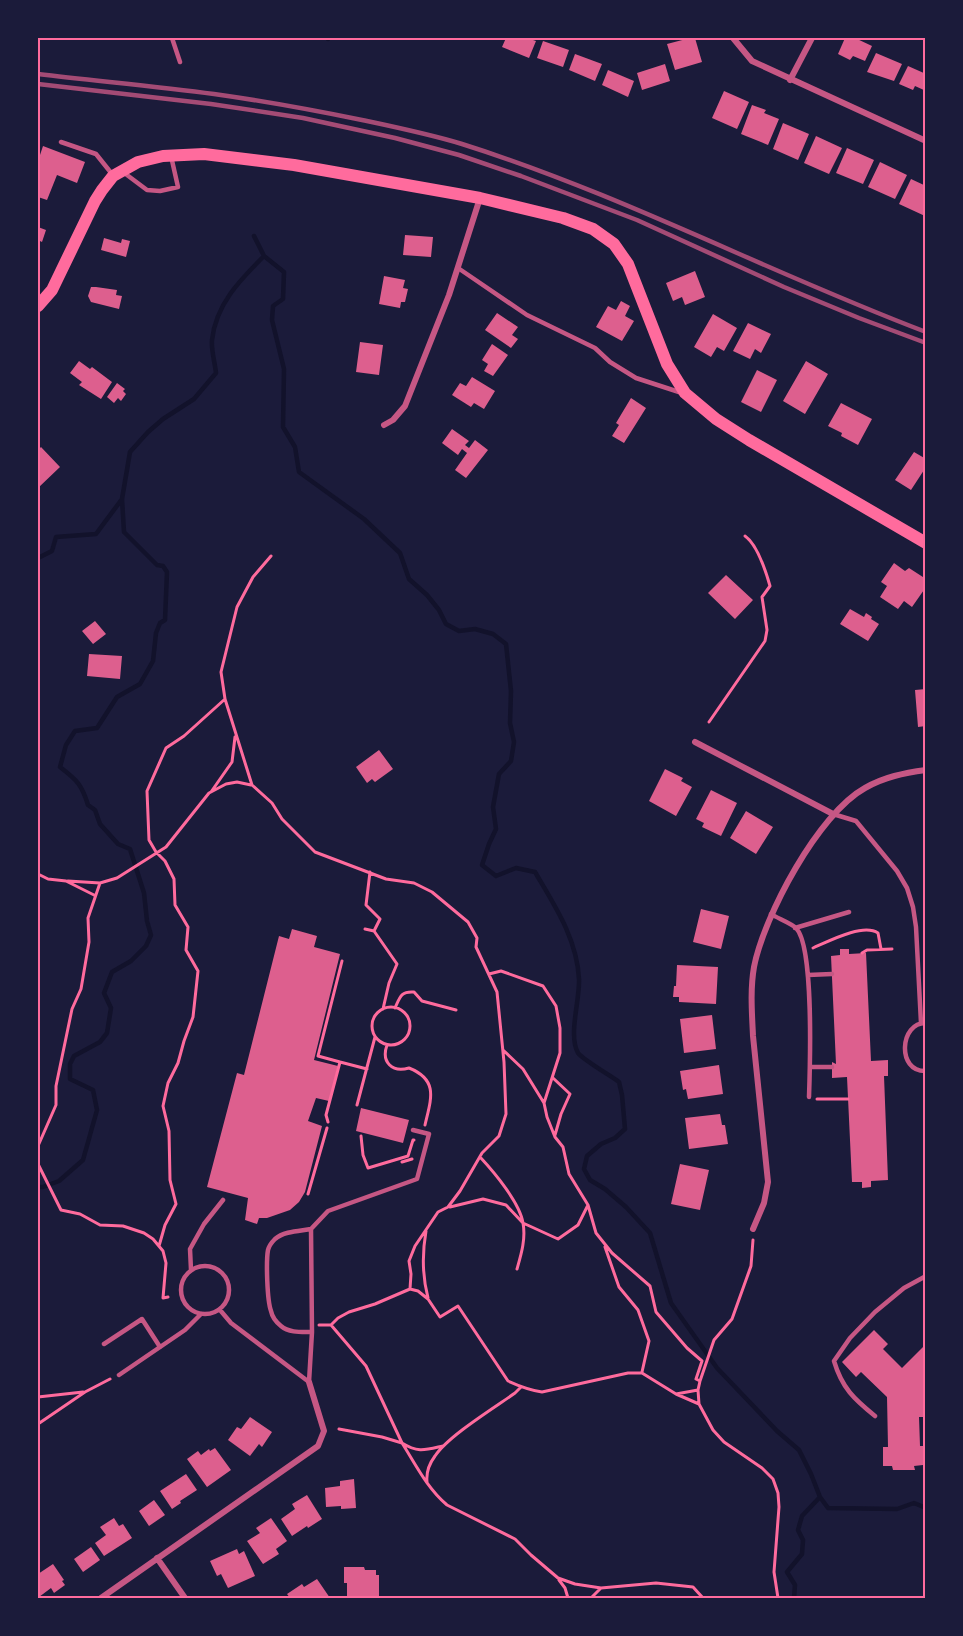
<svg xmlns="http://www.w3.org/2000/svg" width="963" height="1636" font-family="Karla,sans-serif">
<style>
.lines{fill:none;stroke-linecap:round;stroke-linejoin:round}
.stream{stroke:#12122b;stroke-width:4.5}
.building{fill:#dd5f8e}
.path{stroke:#ff6b9d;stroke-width:3}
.service{stroke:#c65784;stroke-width:4.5}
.minor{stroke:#c65784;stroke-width:6}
.secondary{stroke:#ff6b9d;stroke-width:12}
.rail{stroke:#a44b75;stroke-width:4.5}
.neatline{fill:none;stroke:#ff6b9d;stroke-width:2}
</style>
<rect width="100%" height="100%" fill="#1b1b3a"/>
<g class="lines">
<!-- stream -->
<path class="stream" d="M328,39V38
M254,236L264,256L284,272L283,299L273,306L272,320L284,369L283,427L295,447L299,472L364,519L400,553L409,579L427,595L439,610L446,624L459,631L475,629L493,634L506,644L511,691L510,723L514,742L511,761L499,774L493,807L496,829L489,844L482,865L496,876L516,868L535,872C555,906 577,939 579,979C580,1000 568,1035 578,1053C582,1059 611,1076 619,1082L622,1095L625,1129L615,1138L601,1144L587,1156L584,1169L590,1180L605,1189L626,1207L650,1233L671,1303L717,1368L777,1431L799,1450L811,1474L820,1497L802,1516L798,1530L803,1540L802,1554L787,1572L795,1585L794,1598
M38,558L52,551L56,537L96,534L122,499
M38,1187H43L59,1181L83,1160L97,1110L93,1090L70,1079V1064L74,1056L100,1042L107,1033L111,1008L104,993L112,972L131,961L146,946L151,935L147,921L144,893L130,849L118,844L100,824L95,810L88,805C82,785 77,780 60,767L66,745L75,731L97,728L117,697L140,684L153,661L156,633L160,623L165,620L167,572L163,566L157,565L124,532L122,499L130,452L148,432L163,419L194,399L216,373C215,363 211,350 212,340C216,304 240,280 264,256
M820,1497L828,1508L897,1509L914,1503L926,1508"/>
</g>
<!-- building -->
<path class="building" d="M506,38H527L536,41L529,58L502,47Z
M690,38H695L702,62L675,70L667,44Z
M845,38H855L872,46L865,61L853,56L850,60L838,54Z
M543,41L569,50L563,67L537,58Z
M876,53L902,64L894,81L867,72Z
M575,54L602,64L595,81L569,70Z
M665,64L670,81L642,90L637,73Z
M908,66L926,74V91L915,86L913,90L899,84Z
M608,70L634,81L628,97L602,85Z
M724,91L749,102L737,129L712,118Z
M752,105L766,110L764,113L779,119L768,145L741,134Z
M783,123L809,134L798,160L773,149Z
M816,136L842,148L829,174L804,163Z
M43,146L85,162L77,183L57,175L47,200L38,197V161Z
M847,148L874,160L863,184L836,173Z
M880,162L907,175L895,199L868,187Z
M911,179L926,186L925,216L899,204Z
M38,227L46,230L42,242L38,240Z
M405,235L433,237L431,257L403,255Z
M104,238L121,243L122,239L130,241L126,257L101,250Z
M695,271L705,297L685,305L682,297L673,301L666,283Z
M384,276L405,280L403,288L408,289L405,302H401L400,308L379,304Z
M91,287H96L117,290L116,295L122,296L119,309L91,302L88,296Z
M621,301L630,306L625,316L634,321L622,341L596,327L608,306L616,310Z
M497,313L518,327L512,335L518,339L511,348L485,330Z
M713,314L737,328L724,351L717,347L711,357L694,347Z
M748,323L771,334L761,353L755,349L750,359L733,351Z
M360,342L383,345L379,375L356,372Z
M492,344L508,355L493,376L484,371L488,364L482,360Z
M79,361L90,369L92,367L112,382L101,399L79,385L82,382L70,373Z
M806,361L828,374L805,414L783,401Z
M757,370L777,380L761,412L741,402Z
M472,377L495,391L484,409L474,403L471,407L452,395L460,383L466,386Z
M117,383L125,389L123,391L126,394L121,401L118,398L114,403L107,397Z
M631,398L646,408L624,443L612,436L619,425L616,423Z
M841,403L872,419L858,445L841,436L842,433L828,426Z
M452,429L469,441L465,445L469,448L475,440L488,450L466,478L455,470L467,453L462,449L458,455L442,443Z
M41,447L60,467L38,488V450Z
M914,452L926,459V467L911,490L895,480Z
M894,563L905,571L909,568L926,579V587L912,607L904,601L898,609L880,597L887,586L881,582Z
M726,575L753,600L735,619L708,593Z
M850,609L864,617L866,613L872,617L871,619L879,624L868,641L840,624Z
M95,621L106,634L93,644L82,631Z
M89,654L122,656L120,679L87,676Z
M926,689V726L918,727L915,690Z
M379,750L393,769L375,782L372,779L367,783L356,767Z
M665,769L683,778L681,781L692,787L676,816L649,801Z
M711,790L737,803L721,836L702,827L704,823L696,819Z
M746,811L773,827L756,854L730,838Z
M701,909L729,916L721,949L693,942Z
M292,929L317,936L314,947L340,954L314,1060L338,1066L329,1101L316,1098L308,1121L322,1126L305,1192L299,1202L290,1210L267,1218H259L257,1224L245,1220L248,1198L207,1187L237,1073L244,1075L279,936L289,939Z
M840,949H849V954L866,953L871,1061L888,1060V1076H884L888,1180L871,1181V1187L862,1188V1182H852L847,1077L832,1078V1062L836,1064L831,956L840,955Z
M677,965L718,967L716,1004L679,1002V997H673L674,986H676Z
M712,1015L716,1049L684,1053L680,1019Z
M719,1065L723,1094L688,1099L686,1089L683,1090L680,1071Z
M361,1108L409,1120L403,1143L356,1131Z
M720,1114L722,1125H725L728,1144L689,1149L685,1118Z
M680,1164L709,1170L700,1210L671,1204Z
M874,1330L888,1344L883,1349L902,1368L926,1344V1417H919L920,1446H923V1465L914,1466L915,1470H893L892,1466H883V1447H888L887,1397L861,1372L856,1377L842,1362Z
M250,1417L272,1432L262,1447L259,1444L250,1456L228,1440L237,1427L241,1429Z
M215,1448L231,1470L207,1487L187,1459L198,1451L201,1455L209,1449L210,1451Z
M186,1474L197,1490L180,1501L181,1503L172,1509L160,1491Z
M354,1479L356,1508L341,1509V1506L326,1507L325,1488L340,1486V1481Z
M307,1495L322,1519L308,1528L307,1526L292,1536L281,1519L295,1509L292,1504Z
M154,1500L165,1515L149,1526L139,1511Z
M114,1518L119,1526L123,1524L132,1538L104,1556L95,1543L106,1535L100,1527Z
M271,1518L287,1541L276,1549L279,1554L263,1564L247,1541L260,1533L256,1528Z
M91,1547L100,1560L83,1572L74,1559Z
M237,1549L239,1554L244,1551L255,1576L228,1588L221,1574L217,1576L210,1561Z
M53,1564L64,1580L62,1581L65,1585L54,1593L51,1588L39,1597L38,1594V1574Z
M344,1567H364L365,1570H376V1575H379V1598H347V1583H344Z
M317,1579L330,1598H290L287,1594L302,1584L304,1587Z"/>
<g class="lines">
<!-- path -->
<path class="path" d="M271,556L253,577L237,607L221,672L225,699L252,785L272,803L282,819L315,852L386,879L414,883L432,892L468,922L477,938L476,947L497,992L504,1062L506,1114L499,1136L482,1153L460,1191L448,1207L438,1212L415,1246L409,1261L411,1274L410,1289
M709,722L765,641L767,630L762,597L770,586C766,572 758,545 745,536
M211,792L232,762L235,737
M370,872L366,905L380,919L374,931
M38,874L48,879L66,881L94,895
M68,881L100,883
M365,929L374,931L397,964L389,983L383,1009
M813,948C829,941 863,923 878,933L881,949
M862,953L867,950L892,949
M489,974L501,971L543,986L556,1006L560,1028V1053L544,1103
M372 1026a19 19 0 1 1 38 0a19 19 0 1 1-38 0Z
M395,1008C400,997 401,991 414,992L422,1001L456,1010
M387,1045C381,1062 392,1073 409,1068C439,1080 431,1099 425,1125
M503,1050L523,1069L544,1103L547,1117L555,1137L563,1147L569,1174L588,1205L596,1233L612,1253L650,1286L656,1312L687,1348L702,1361L696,1379L700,1381
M340,1062L318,1056L342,961
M553,1078L570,1094L561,1114L555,1135
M817,1099H848
M357,1105L375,1037
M328,1122L326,1115L340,1062L367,1069
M361,1136L363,1155L368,1168L408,1156L413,1140H414
M38,1146L56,1105V1086L72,1009L81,989L89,942L88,918L100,883L117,878L166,847L209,793L226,784L237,782L251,785
M480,1157C494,1172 520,1203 523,1223C526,1239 521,1255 517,1269
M402,1162L412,1159
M38,1164L61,1210L80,1214L100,1225L123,1226L144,1233L153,1239L163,1251L166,1263L163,1298L168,1297
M308,1194L327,1128
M450,1207L483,1199L506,1205L523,1223L558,1239L578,1225L588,1205
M426,1231C422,1254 422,1275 428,1298
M753,1240L751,1266L732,1319L714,1340L700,1381L698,1390L699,1404L713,1430L724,1442L762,1468L773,1479L778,1493L779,1507L774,1572L778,1598
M159,1246L165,1225L176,1204L170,1180L169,1131L163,1106L168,1083L178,1063L184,1041L193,1017L198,971L186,950L188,927L175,905L174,879L165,861L156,852L149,840L147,791L166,748L184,736L225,699
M605,1247L619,1287L638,1310L649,1341L642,1372
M319,1325H331L366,1366L402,1443C418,1453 425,1450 443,1446
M331,1325L338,1318L349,1312L375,1304L410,1289L418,1291L428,1299L440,1317L458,1306L508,1381C519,1386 530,1390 542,1392L628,1373H642L676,1394L699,1404
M676,1394L698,1390
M38,1397L83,1392
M38,1424L85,1392L110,1379
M339,1429L382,1437L402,1443C416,1465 427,1488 447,1505L515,1539L531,1555L558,1578L575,1584L601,1588
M427,1482C426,1472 429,1464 435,1456C448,1436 494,1408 515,1393L521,1387
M559,1580L565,1588L568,1598
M591,1598L601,1588L656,1583L693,1587L703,1598"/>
<!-- service -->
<path class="service" d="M172,38L180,62
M61,142L96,154L112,174
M123,172L147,190L160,191L178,187L171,156
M458,268L527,315L595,348L610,362L636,378L682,393
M833,814L856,821L897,871L907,888L913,907L916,927L921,1023
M771,914C777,918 791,923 796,928C814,946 810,1068 809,1097
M795,928L849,912
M808,975L832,974
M926,1023C900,1022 896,1072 926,1071
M810,1067H832
M311,1229L328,1211L417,1179L429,1134L413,1130
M181 1290a24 24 0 1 1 48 0a24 24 0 1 1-48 0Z
M191,1270L190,1249L204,1224L223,1200
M220,1310L231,1323L309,1382
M104,1344L142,1319L160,1347
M119,1375L185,1330L201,1314
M309,1382L312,1332L311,1229C300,1231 284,1231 275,1239C272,1242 269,1246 268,1250C266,1261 267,1300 271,1311C272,1316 276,1322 281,1326C289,1333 301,1332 312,1332
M875,1416C854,1399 842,1388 834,1361L850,1338L875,1312L904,1288L926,1276"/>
<!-- minor -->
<path class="minor" d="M733,38L752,61L926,141
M790,80L812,38
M384,425L393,420L405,406L449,295L480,198
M695,742L833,814
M753,1229L764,1203L768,1182L753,1036C752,1014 750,990 754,967C764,916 818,814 865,788C884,777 904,773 926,770
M157,1558L185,1598
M101,1598L318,1446L324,1431L309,1382"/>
<!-- secondary -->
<path class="secondary" d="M38,306L52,290L95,201L102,190L113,176L138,162L163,156L204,154L294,165L480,198L563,218L593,229L614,244L628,264L667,364L685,393L716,419L749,440L926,543"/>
<!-- rail -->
<path class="rail" d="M38,74C96,81 156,86 214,94C264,101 313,110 362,120C395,127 429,134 462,144C621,194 770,273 926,332
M38,84L211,104L303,118L395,138L459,155L521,176L637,220L784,287L859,318L926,343"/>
</g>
<!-- border -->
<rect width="963" height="1636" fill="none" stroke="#1b1b3a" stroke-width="78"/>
<rect x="39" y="39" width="885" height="1558" class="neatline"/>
</svg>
